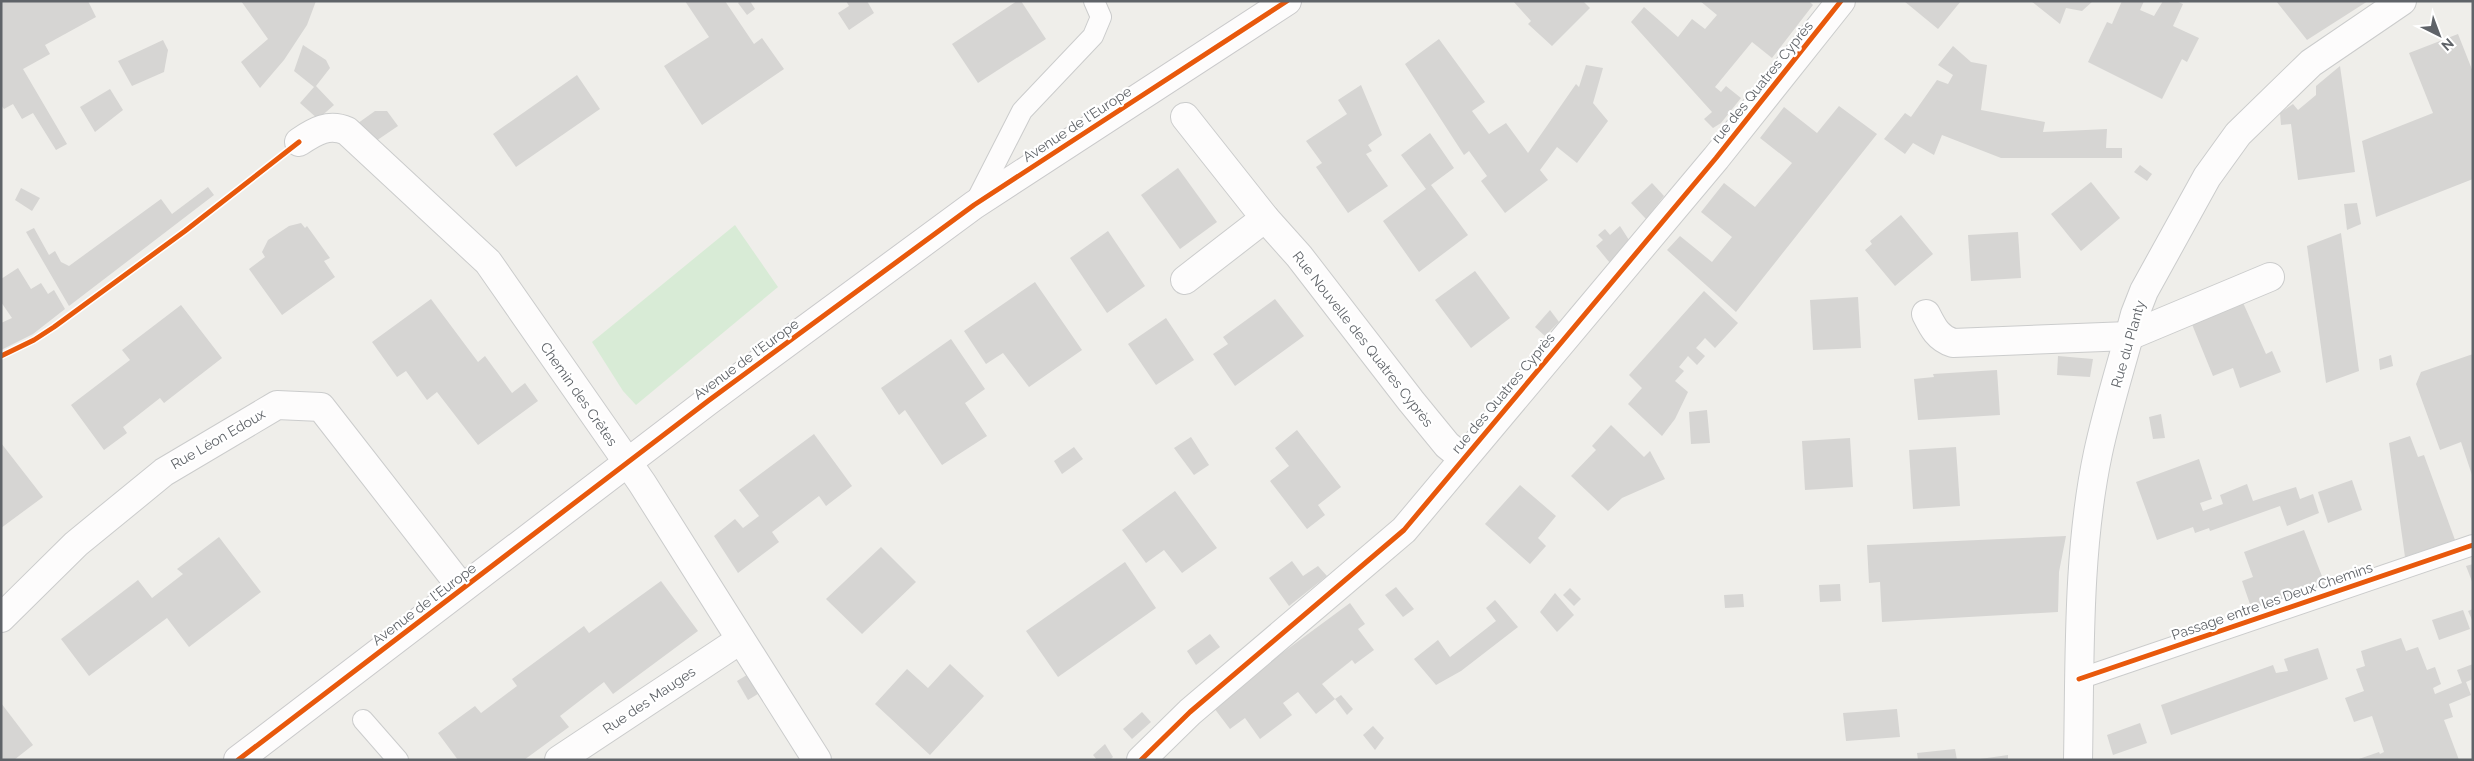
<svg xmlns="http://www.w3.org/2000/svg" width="2474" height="761" viewBox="0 0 2474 761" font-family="Raleway,sans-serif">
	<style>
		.green { fill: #d8ebd6 }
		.building { fill: #d6d5d3 }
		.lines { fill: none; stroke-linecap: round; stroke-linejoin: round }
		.service-casing { stroke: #cbcccc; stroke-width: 22 }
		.minor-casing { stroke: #cbcccc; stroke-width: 30 }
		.secondary-casing { stroke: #cacacb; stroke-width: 30 }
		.service { stroke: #fdfcfc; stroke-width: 20 }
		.minor { stroke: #fdfcfc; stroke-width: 28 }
		.secondary { stroke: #fdfcfc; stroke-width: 28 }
		.cycleway-casing { stroke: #fff; stroke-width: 8 }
		.cycleway { stroke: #e8590c; stroke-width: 5 }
		.labels { text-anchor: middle; stroke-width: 4.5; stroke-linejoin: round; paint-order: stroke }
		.street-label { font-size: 14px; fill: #5f6368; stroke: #fff }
	</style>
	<rect width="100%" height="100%" fill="#efeeea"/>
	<!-- green -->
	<polygon class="green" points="735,225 778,287 636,405 623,391 592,342"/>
	<!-- building -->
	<g class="building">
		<polygon points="88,1 96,17 45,45 50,54 23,69 67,144 56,150 33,113 22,119 13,104 4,109 1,105 1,2"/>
		<polygon points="241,1 316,1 307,25 284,60 260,88 241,62 268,39"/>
		<polygon points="685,1 725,1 754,44 762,38 784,69 702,125 664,66 709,37"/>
		<polygon points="740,1 750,1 755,9 747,15 738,3"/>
		<polygon points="846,1 867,1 874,13 849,30 838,13 849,6"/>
		<polygon points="1017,1 1021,1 1046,39 978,83 952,44"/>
		<polygon points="1513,1 1583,1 1590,8 1552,46 1528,24 1531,21"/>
		<polygon points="1700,1 1809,1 1813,5 1772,58 1752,42 1715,87 1721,92 1726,86 1741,98 1721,123 1713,128 1704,119 1712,112 1631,22 1644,7 1678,37 1692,19 1705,29 1717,15"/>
		<polygon points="1904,1 1961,1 1938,29"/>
		<polygon points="2031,1 2093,1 2082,11 2066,8 2060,24"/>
		<polygon points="2122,1 2144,1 2140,10 2154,16 2163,1 2176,1 2183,4 2173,26 2199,38 2187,62 2182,59 2162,99 2088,62 2107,22 2112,24"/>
		<polygon points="2276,1 2368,1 2307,40"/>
		<polygon points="2458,34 2473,72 2473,179 2376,217 2362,141 2433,113 2409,53"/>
		<polygon points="1439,39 1485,102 1472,111 1489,134 1506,123 1528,153 1576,84 1579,87 1586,65 1603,68 1593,103 1608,121 1577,163 1557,147 1540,170 1548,180 1505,213 1481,181 1487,176 1469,151 1464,155 1405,64"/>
		<polygon points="163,40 168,50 164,72 132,86 118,61"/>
		<polygon points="303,45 326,60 330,68 316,86 334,105 318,119 300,103 314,87 294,71"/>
		<polygon points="1953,46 1971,62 1987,65 1981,110 2045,122 2043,132 2107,129 2106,148 2122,148 2122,158 2001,158 1942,135 1934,155 1913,143 1905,154 1884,139 1905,113 1911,117 1937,80 1948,84 1953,75 1938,65"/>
		<polygon points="2340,66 2355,172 2298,180 2291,124 2281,125 2280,113 2293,104 2298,110 2316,95 2316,86"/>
		<polygon points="577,75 600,109 516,167 493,134"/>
		<polygon points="1361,85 1382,135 1368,145 1372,151 1366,154 1388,186 1348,213 1316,167 1322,163 1306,141 1347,114 1338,100"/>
		<polygon points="110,89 123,110 95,132 80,107"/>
		<polygon points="1839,106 1877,134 1736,312 1667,250 1680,236 1712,262 1732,237 1701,212 1724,183 1755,207 1792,163 1760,138 1784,107 1817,133"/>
		<polygon points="375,111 387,111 398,126 373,143 354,126"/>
		<polygon points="1430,133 1454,168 1431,185 1468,235 1419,272 1383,221 1426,189 1401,155"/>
		<polygon points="2140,165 2152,174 2147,181 2134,172"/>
		<polygon points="1178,168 1217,222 1180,249 1141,195"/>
		<polygon points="2091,182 2120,218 2081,251 2051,214"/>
		<polygon points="1652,183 1664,196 1646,219 1631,203"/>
		<polygon points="208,187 214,195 69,306 26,232 34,228 49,255 55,251 61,262 69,266 161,199 172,214"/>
		<polygon points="21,188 40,198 32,211 15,200"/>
		<polygon points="2357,203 2361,224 2347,230 2344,204"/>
		<polygon points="1901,215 1933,254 1895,286 1865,250 1872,244 1870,241"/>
		<polygon points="301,223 305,228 307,226 330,258 324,261 335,277 282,315 249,269 265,257 262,252 268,240 289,226"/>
		<polygon points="1620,226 1629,240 1610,263 1596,246 1603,240 1598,235 1605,229 1610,235"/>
		<polygon points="1108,231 1145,286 1107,313 1070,258"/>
		<polygon points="2018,232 2021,278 1971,281 1968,235"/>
		<polygon points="2341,233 2359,371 2326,383 2307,246"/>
		<polygon points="18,268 31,289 41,283 48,294 54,290 65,309 33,334 1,350 1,323 12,318 1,302 1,279"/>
		<polygon points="1475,271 1510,318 1471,348 1435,300"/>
		<polygon points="1035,282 1082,350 1029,387 1003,353 986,364 964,331"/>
		<polygon points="1704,291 1738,323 1715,348 1705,338 1696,348 1705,356 1697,365 1688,356 1679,367 1684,371 1675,381 1688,392 1675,419 1662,436 1628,404 1642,388 1629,375"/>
		<polygon points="2240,296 2266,354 2272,351 2281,372 2240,388 2233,368 2213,376 2189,317"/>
		<polygon points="1858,297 1861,348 1813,350 1810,300"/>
		<polygon points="431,299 478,362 485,356 512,393 525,383 538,401 478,445 437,392 427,400 406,371 397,377 372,342"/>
		<polygon points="1275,299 1304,336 1235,386 1213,354 1228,344 1223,337"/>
		<polygon points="181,305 222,358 164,403 160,398 123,427 127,433 104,450 71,405 130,360 122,350"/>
		<polygon points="1550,310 1559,322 1545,336 1535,327"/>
		<polygon points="1166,318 1194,360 1156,385 1128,344"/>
		<polygon points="951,339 985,389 965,403 987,436 942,465 905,410 899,415 881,388"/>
		<polygon points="2473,354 2473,475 2472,475 2461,442 2440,450 2416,384 2421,372"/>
		<polygon points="2391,355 2393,366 2380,370 2379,359"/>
		<polygon points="2058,356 2093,359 2090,377 2057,375"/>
		<polygon points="1997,370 2000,415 1918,420 1914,379 1934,377 1933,374"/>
		<polygon points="1707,410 1710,443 1691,444 1689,412"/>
		<polygon points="2161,414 2165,438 2153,439 2149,417"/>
		<polygon points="1611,425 1644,457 1650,451 1665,479 1622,498 1608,511 1571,476 1596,450 1592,446"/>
		<polygon points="1297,430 1341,487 1318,505 1325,515 1307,529 1270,481 1289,466 1275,448"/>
		<polygon points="814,434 852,486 826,506 819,496 772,532 779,542 738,573 714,536 735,519 743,528 759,516 739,490"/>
		<polygon points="2410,436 2418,457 2424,455 2455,540 2405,557 2389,443"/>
		<polygon points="1191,437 1209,465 1194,475 1174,448"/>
		<polygon points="1850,438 1853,487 1805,490 1802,441"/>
		<polygon points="1,443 43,497 1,528"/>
		<polygon points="1074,447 1083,459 1062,474 1054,461"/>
		<polygon points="1956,447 1960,506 1913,509 1909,450"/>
		<polygon points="2199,459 2212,499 2200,503 2203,511 2223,504 2220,495 2247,484 2253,501 2296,487 2300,499 2313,494 2319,513 2287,526 2280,506 2210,531 2209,528 2195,533 2193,527 2157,540 2136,482"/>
		<polygon points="2352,480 2362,510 2328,523 2318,492"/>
		<polygon points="1520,485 1556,516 1538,538 1546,546 1530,564 1485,524"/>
		<polygon points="1175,491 1217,548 1182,573 1164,550 1146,563 1122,530"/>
		<polygon points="2304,530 2325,584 2252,610 2242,581 2253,577 2244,552"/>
		<polygon points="2066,536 2059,572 2058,612 1882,622 1880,582 1869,583 1867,545"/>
		<polygon points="219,537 261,592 189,647 167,618 89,676 61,639 138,580 152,598 183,574 177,569"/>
		<polygon points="881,547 916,582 862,634 826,599"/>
		<polygon points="1292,561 1303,576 1318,566 1327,576 1289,606 1269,578"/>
		<polygon points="1125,562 1156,608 1058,677 1026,631"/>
		<polygon points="2473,564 2473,584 2466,566"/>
		<polygon points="661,581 698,631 613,694 604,682 560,716 569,727 524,760 458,760 438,733 475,706 481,713 517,686 512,679 584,626 589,633"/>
		<polygon points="1840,584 1841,601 1820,602 1819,585"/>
		<polygon points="1396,587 1414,609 1403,617 1385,595"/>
		<polygon points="1570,588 1581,599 1574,606 1563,595"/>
		<polygon points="1555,593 1574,615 1557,632 1540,612"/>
		<polygon points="1743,594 1744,607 1725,608 1724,595"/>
		<polygon points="1495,600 1518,627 1461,671 1436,685 1414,659 1438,640 1450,657 1496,621 1486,608"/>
		<polygon points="1350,603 1365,624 1358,629 1374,650 1355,664 1352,660 1322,684 1335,699 1316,714 1298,692 1283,703 1292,715 1260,739 1245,718 1230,729 1214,708 1259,670"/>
		<polygon points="2473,609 2473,622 2468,611"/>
		<polygon points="2463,610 2470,629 2439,640 2432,620"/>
		<polygon points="1210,634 1220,647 1196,665 1187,651"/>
		<polygon points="2401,638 2406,651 2418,647 2427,670 2435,667 2441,684 2433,688 2435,694 2462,683 2457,670 2473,664 2473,679 2466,682 2471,695 2449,704 2453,717 2444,720 2459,760 2356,760 2379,752 2380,754 2384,752 2372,716 2354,722 2345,698 2364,691 2356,669 2365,666 2361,651"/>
		<polygon points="2318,648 2328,679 2171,735 2161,705 2273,665 2276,673 2288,671 2284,659"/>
		<polygon points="950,664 984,696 930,755 875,704 907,669 928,688"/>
		<polygon points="755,670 766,689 748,700 737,681"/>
		<polygon points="1341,695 1353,709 1347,715 1335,699"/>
		<polygon points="1,703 33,745 14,760 1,760"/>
		<polygon points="1897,709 1900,737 1846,741 1843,713"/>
		<polygon points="1142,712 1151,722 1132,739 1123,729"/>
		<polygon points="2140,723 2147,743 2113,755 2107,735"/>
		<polygon points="1373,726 1384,738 1375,750 1363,735"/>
		<polygon points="1105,744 1113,757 1110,760 1097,760 1093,755"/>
		<polygon points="1955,749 1957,760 1918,760 1917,753"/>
		<polygon points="2008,755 2008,760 1981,760 1980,759"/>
	</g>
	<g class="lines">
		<defs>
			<g id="service">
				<polyline points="974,205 1022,111 1093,36 1101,17 1094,1"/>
				<polyline points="2079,679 2473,545"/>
				<polyline points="363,720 398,760"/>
			</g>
			<g id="minor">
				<polyline points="1185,117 1265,218 1299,256 1411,401 1447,445 1463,458"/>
				<path d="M299 142C315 131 329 123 347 131L488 262 642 483 817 760"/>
				<polyline points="1185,280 1265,218"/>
				<path d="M1926 314C1933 328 1938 338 1953 343L2129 336 2270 277"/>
				<polyline points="1,618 76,544 164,472 277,405 321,407 462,588"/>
				<polyline points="559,760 740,640"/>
				<polyline points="1141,760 1190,712 1404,530 1716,158 1841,1"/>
				<path d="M2078 760C2080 660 2077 552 2098 453 2108 406 2123 360 2135 314L2144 291 2207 177 2238 134 2311 63 2402 1"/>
			</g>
			<polyline id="secondary" points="238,760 708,401 974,205 1287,1"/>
		</defs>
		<!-- service casing -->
		<use href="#service" class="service-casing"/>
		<!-- minor casing -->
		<use href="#minor" class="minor-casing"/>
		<!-- secondary casing -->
		<use href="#secondary" class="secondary-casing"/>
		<!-- service -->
		<use href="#service" class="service"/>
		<!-- minor -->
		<use href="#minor" class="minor"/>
		<!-- secondary -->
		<use href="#secondary" class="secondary"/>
		<defs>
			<g id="cycleway">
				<polyline points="1,356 34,340 54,327 185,231 299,142"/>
				<polyline points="2079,679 2473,545"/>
				<polyline points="238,760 708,401 974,205 1287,1"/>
				<polyline points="1141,760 1190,712 1404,530 1716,158 1841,1"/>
			</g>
		</defs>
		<!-- cycleway casing -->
		<use href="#cycleway" class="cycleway-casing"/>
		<!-- cycleway -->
		<use href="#cycleway" class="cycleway"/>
	</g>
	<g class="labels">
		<!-- street labels -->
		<g class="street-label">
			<text transform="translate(1762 82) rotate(-51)" y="5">rue des Quatres Cyprès</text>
			<text transform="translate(1077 124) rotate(-33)" y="5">Avenue de l'Europe</text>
			<text transform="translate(1363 339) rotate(52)" y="5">Rue Nouvelle des Quatres Cyprès</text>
			<text transform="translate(2128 344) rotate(-74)" y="5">Rue du Planty</text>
			<text transform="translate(746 359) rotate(-36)" y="5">Avenue de l'Europe</text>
			<text transform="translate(1503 393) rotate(-50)" y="5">rue des Quatres Cyprès</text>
			<text transform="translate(579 394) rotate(55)" y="5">Chemin des Crêtes</text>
			<text transform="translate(218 439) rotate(-30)" y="5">Rue Léon Edoux</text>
			<text transform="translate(2272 601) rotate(-19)" y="5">Passage entre les Deux Chemins</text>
			<text transform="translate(424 604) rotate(-37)" y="5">Avenue de l'Europe</text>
			<text transform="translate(649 700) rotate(-34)" y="5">Rue des Mauges</text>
		</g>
	</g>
	<!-- border -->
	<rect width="2474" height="761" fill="none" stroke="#5f6368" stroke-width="5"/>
	<!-- north arrow -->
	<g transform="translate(2439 35) rotate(138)" stroke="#ffffff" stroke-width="4" paint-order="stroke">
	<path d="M0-4L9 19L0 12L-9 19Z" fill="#5f6368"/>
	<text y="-8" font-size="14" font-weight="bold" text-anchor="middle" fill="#5f6368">N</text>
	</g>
</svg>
